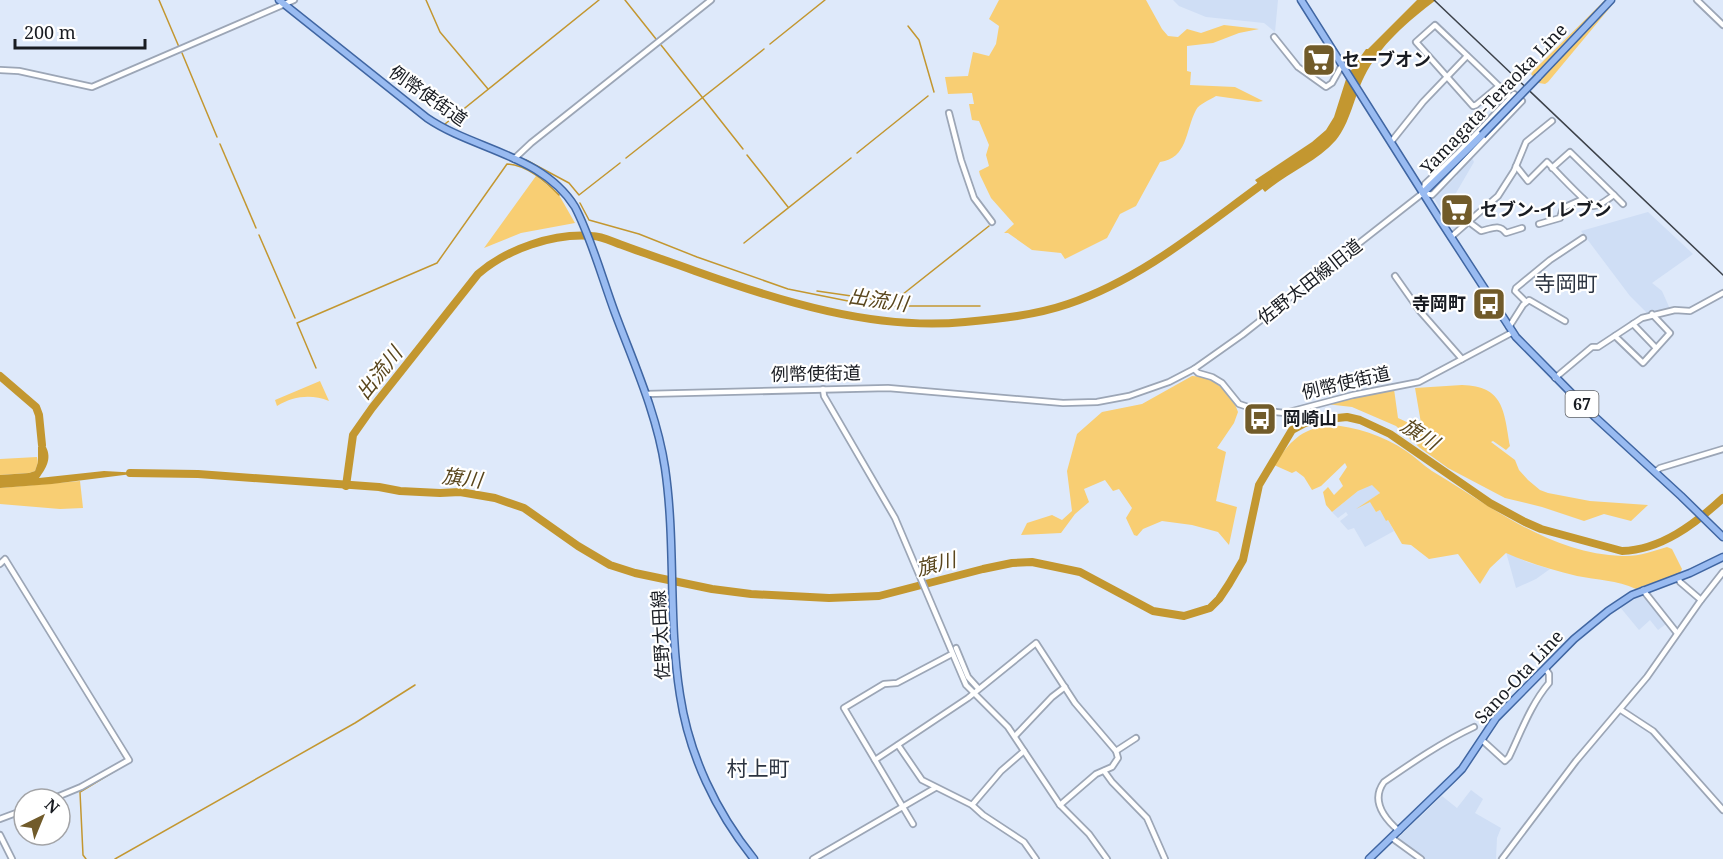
<svg xmlns="http://www.w3.org/2000/svg" width="1723" height="859" viewBox="0 0 1723 859" font-family="'Noto Serif','Noto Sans JP',serif">
	<style>
		.built { fill: #cfdef5 }
		.green { fill: #f8ce73 }
		.water { fill: #c39730 }
		.lines { fill: none; stroke-linecap: round; stroke-linejoin: round }
		.stream { stroke: #c39730; stroke-width: 1.5 }
		.river { stroke: #c39730; stroke-width: 8 }
		.minor-casing { stroke: #9ca6b6; stroke-width: 8 }
		.major-casing { stroke: #4066a2; stroke-width: 9 }
		.minor { stroke: #fff; stroke-width: 4.5 }
		.major { stroke: #99bbf1; stroke-width: 6 }
		.rail { stroke: #3d424a; stroke-width: 1.5 }
		.major-bridge-casing { stroke: #4066a2; stroke-width: 9; stroke-linecap: butt }
		.major-bridge { stroke: #99bbf1; stroke-width: 6 }
		.labels { text-anchor: middle; stroke-width: 4.5; stroke-linejoin: round; paint-order: stroke }
		.shield { fill: #fff; stroke: #5e6064; stroke-width: 1.5 }
		.shield-label { font-size: 16px; font-weight: bold; fill: #191c22 }
		.poi-label { font-size: 18px; font-weight: bold; fill: #191c22; stroke: #fff; text-anchor: start }
		.street-label { font-size: 18px; fill: #191c22; stroke: #fff }
		.water-label { font-size: 20px; font-style: italic; fill: #59461d; stroke: #fff }
		.quarter-label { font-size: 21px; fill: #2c3441; stroke: #fff }
	</style>
	<rect width="100%" height="100%" fill="#dee9fa"/>
	<!-- built -->
	<g class="built">
		<polygon points="1173,0 1278,0 1275,32 1264,23 1206,17 1179,6"/>
		<polygon points="1472,158 1474,162 1453,198 1472,216 1454,232 1434,198 1457,176 1456,174"/>
		<polygon points="1648,212 1693,254 1652,283 1662,291 1670,309 1648,314 1630,296 1581,231"/>
		<polygon points="1372,484 1380,493 1361,506 1370,501 1376,512 1380,510 1386,520 1388,520 1394,531 1365,547 1354,528 1348,530 1340,521 1348,515 1346,512 1338,518 1332,512 1358,491"/>
		<polygon points="1506,552 1527,562 1550,569 1536,579 1516,588"/>
		<polygon points="1644,594 1666,624 1658,630 1650,620 1639,630 1620,607"/>
		<polygon points="1471,790 1483,799 1475,813 1501,828 1497,838 1496,859 1424,859 1397,839 1442,796 1457,808"/>
	</g>
	<!-- green -->
	<g class="green">
		<path d="M999 0H1146L1162 29 1168 36 1178 37 1187 29 1201 33 1224 25 1259 29 1239 33 1213 43 1187 46V71L1191 72 1190 85 1235 87 1263 101 1258 102 1216 96C1210 100 1199 104 1196 110 1185 131 1188 158 1160 162L1136 206 1120 214 1107 238 1065 259 1061 253 1032 250 1008 233H1004L1014 224 991 198 980 175 979 171 989 166 986 155 989 145 979 121 972 120 969 104H974L972 93 948 94 945 77 968 76 973 52 989 56 996 44 999 26 989 19Z"/>
		<polygon points="1608,0 1535,75 1540,80 1613,4 1548,82 1545,84 1539,83 1531,74 1533,71 1604,1"/>
		<polygon points="536,176 559,195 575,223 521,233 484,248"/>
		<path d="M1192 376C1212 376 1232 392 1238 412L1234 423 1217 448 1226 452 1216 501 1237 507 1229 545 1218 532 1192 525 1162 521 1143 529 1137 536 1134 535 1126 518 1132 508 1119 489 1113 491 1105 480 1084 489 1089 502 1075 514 1061 533 1021 535 1027 523 1052 515 1062 520 1072 511 1067 471 1077 434 1102 412 1142 404Z"/>
		<path d="M320 381 329 401C311 394 294 396 277 406L275 400Z"/>
		<path d="M1462 385C1504 386 1504 411 1510 446L1506 450 1493 441 1491 442 1515 460 1519 470 1528 480 1540 490 1548 493 1590 501 1648 505 1631 521 1604 514 1584 521 1542 507 1505 498 1448 468 1420 448 1396 426 1352 407 1326 404 1394 389 1398 418 1422 429 1415 388Z"/>
		<path d="M1329 425C1355 426 1384 436 1406 451 1415 457 1423 465 1432 471 1491 506 1550 554 1622 556 1638 557 1653 551 1667 547L1672 549 1682 569 1680 573 1636 589C1617 580 1597 580 1577 576 1552 570 1529 563 1506 553L1490 568 1480 584 1458 554 1429 559 1411 545 1402 544 1388 520 1386 521 1380 510 1376 512 1370 502 1356 509 1380 493 1372 485 1358 491 1332 512 1326 505 1323 492 1328 487 1334 495 1343 486 1339 479 1347 467 1345 463 1321 486 1312 490 1304 477 1296 471 1292 473 1274 465C1291 441 1299 430 1329 425Z"/>
		<polygon points="37,457 38,462 35,471 29,473 0,475 0,459"/>
		<polygon points="80,481 83,508 60,509 0,504 0,488"/>
	</g>
	<!-- water -->
	<g class="water">
		<path d="M1417 0H1436C1408 21 1380 45 1364 77 1354 97 1350 123 1336 140 1317 162 1287 173 1265 192L1255 180 1312 142 1326 130 1334 117 1347 76 1366 49H1368Z"/>
		<path d="M38 447H46C52 459 46 468 39 478L104 471 140 473 52 484 0 488V475L29 473 35 471 38 462Z"/>
	</g>
	<g class="lines">
		<!-- stream -->
		<g class="stream">
			<polyline points="159,0 179,47"/>
			<polyline points="426,0 440,32 488,89"/>
			<polyline points="625,0 656,39"/>
			<polyline points="908,26 919,40 934,92"/>
			<polyline points="770,44 825,0"/>
			<polyline points="661,45 743,149"/>
			<polyline points="182,53 217,137"/>
			<polyline points="445,124 599,0"/>
			<polyline points="220,144 256,228"/>
			<polyline points="857,153 928,96"/>
			<polyline points="747,155 788,207"/>
			<polyline points="626,158 764,49"/>
			<polyline points="526,160 569,183 579,195 620,163"/>
			<polyline points="580,203 589,220 639,234 697,257 788,289 853,302 891,306 980,306"/>
			<polyline points="259,235 295,318"/>
			<polyline points="744,243 851,158"/>
			<polyline points="817,291 893,302 989,226"/>
			<path d="M316 368 297 323 437 263 507 164C527 165 545 181 559 195"/>
			<polyline points="65,660 125,759"/>
			<polyline points="86,859 83,855 80,792 128,763"/>
			<polyline points="115,859 355,723 415,685"/>
		</g>
		<!-- river -->
		<g class="river">
			<polyline points="0,376 36,407 39,415 42,445"/>
			<path d="M130 473 198 474 379 487 400 491 440 493 460 492 495 498 524 508 578 546 610 565 635 573 712 589 751 594 829 598 879 596 983 569 1012 563 1032 562 1080 572 1153 611 1184 616 1210 608 1219 599 1229 584 1243 560 1259 485 1292 430 1305 423 1318 420 1347 417 1360 420 1390 434 1490 503 1525 522 1541 529 1622 551C1661 550 1695 524 1723 498"/>
			<path d="M346 486 353 435 372 408 478 274C507 249 553 233 592 236 602 236 613 242 622 245 646 254 671 262 695 271 779 301 875 331 965 322 999 319 1036 315 1068 304 1144 278 1204 226 1268 180"/>
		</g>
		<defs>
			<g id="minor">
				<polyline points="1697,0 1723,25"/>
				<polyline points="1274,37 1298,67 1326,87 1332,83 1342,65"/>
				<polyline points="0,70 19,71 92,87 294,0"/>
				<path d="M1499 86 1476 105 1473 106 1416 42 1435 25C1460 49 1486 73 1511 98"/>
				<polygon points="1514,94 1522,101 1434,193 1432,195 1423,193 1425,184 1457,154"/>
				<polyline points="949,113 961,160 974,198 992,222"/>
				<polyline points="1391,142 1423,102 1467,56"/>
				<polyline points="514,159 531,143 711,0"/>
				<path d="M1516 166 1528 181 1547 162C1554 169 1587 205 1593 206 1599 207 1609 198 1614 195L1570 152 1552 168"/>
				<polyline points="1614,195 1623,204"/>
				<path d="M1469 222 1481 231C1491 229 1499 223 1506 233L1522 228"/>
				<polyline points="1539,224 1560,218 1563,208 1583,199"/>
				<polyline points="1451,237 1498,196 1514,171 1526,142 1552,121"/>
				<polyline points="1395,276 1419,310 1462,359"/>
				<polyline points="1526,302 1515,291 1516,288 1550,260 1583,238"/>
				<polyline points="1633,324 1656,348"/>
				<polyline points="1509,327 1523,305 1529,300 1565,321"/>
				<polyline points="1615,336 1643,363 1670,333 1652,314"/>
				<polyline points="1194,369 1198,373 1212,377 1222,383 1239,404 1257,410 1285,413 1353,395 1419,382 1513,332"/>
				<polyline points="1555,378 1592,347 1598,347 1642,318 1675,310 1690,311 1723,293"/>
				<polyline points="823,389 824,396 895,518 966,685 1008,727 1060,805 1089,834 1107,859"/>
				<polyline points="646,394 888,388 1063,403 1097,402 1129,396 1169,382 1194,369 1242,335 1423,193"/>
				<polyline points="1655,472 1660,468 1723,449"/>
				<polyline points="0,564 5,559 129,760 81,787 52,799"/>
				<polyline points="1678,577 1680,582 1701,600"/>
				<polyline points="1643,590 1677,633"/>
				<polyline points="956,648 968,677 978,688"/>
				<polyline points="1621,710 1653,731 1723,810"/>
				<polyline points="1015,736 1052,697 1065,687"/>
				<path d="M1482 740 1505 761 1509 757C1521 732 1531 704 1549 683V674L1545 668"/>
				<polyline points="898,745 922,780 972,805 983,815 1024,842 1036,859"/>
				<polyline points="1116,751 1136,738"/>
				<polyline points="875,760 968,698 1036,643 1075,703 1116,751 1118,758 1112,767 1096,774 1060,805"/>
				<polyline points="1104,771 1112,782 1147,818 1165,859"/>
				<polyline points="972,805 1001,771 1024,751"/>
				<polyline points="0,819 24,810"/>
				<polyline points="913,824 844,708 884,684 897,683 950,655"/>
				<path d="M1399 831C1385 819 1370 801 1384 782 1413 762 1442 742 1474 727"/>
				<polyline points="0,835 12,859"/>
				<polyline points="1392,838 1421,859"/>
				<polyline points="813,859 935,788"/>
				<polyline points="1502,859 1576,761 1647,677 1701,600 1723,572"/>
			</g>
			<g id="major">
				<path d="M279 0 427 118C474 150 543 155 575 207 592 240 602 278 615 313 634 364 657 414 665 468 676 543 668 620 680 695 689 755 716 812 754 859"/>
				<polyline points="1301,0 1440,220 1516,337 1595,417 1681,496 1723,537"/>
				<polyline points="1538,77 1611,0"/>
				<polyline points="1423,193 1482,135"/>
				<polyline points="1369,859 1453,778 1462,769 1496,718 1574,639 1608,611 1632,595 1690,573 1723,557"/>
			</g>
		</defs>
		<!-- minor casing -->
		<use href="#minor" class="minor-casing"/>
		<!-- major casing -->
		<use href="#major" class="major-casing"/>
		<!-- minor -->
		<use href="#minor" class="minor"/>
		<!-- major -->
		<use href="#major" class="major"/>
		<!-- rail -->
		<polyline class="rail" points="1434,0 1723,275"/>
		<defs>
			<polyline id="major-bridge" points="1482,135 1538,77"/>
		</defs>
		<!-- major-bridge casing -->
		<use href="#major-bridge" class="major-bridge-casing"/>
		<!-- major-bridge -->
		<use href="#major-bridge" class="major-bridge"/>
	</g>
	<!-- icons -->
	<defs>
		<symbol id="supermarket-square" viewBox="-11 -11 22 22"><rect x="-9" y="-9" width="18" height="18" rx="4" fill="#715b2a" stroke="#fff"/><path d="M-6-5.5h2.5l.6 2H6L4.5 2H-2.5L-4.4-4H-6ZM-1.5 3.2a1.3 1.3 0 1 0 .1 0ZM3 3.2a1.3 1.3 0 1 0 .1 0Z" fill="#fff"/></symbol>
		<symbol id="bus-square" viewBox="-11 -11 22 22"><rect x="-9" y="-9" width="18" height="18" rx="4" fill="#715b2a" stroke="#fff"/><path d="M-5-6H5V4H4V6H2V4H-2V6H-4V4H-5ZM-3.5-4V0h7V-4ZM-3.5 1.2v1.5H-2V1.2ZM2 1.2v1.5H3.5V1.2Z" fill="#fff"/></symbol>
	</defs>
	<g fill-rule="evenodd">
		<use href="#supermarket-square" x="1300" y="41" width="38" height="38"/>
		<use href="#supermarket-square" x="1438" y="191" width="38" height="38"/>
		<use href="#bus-square" x="1470" y="285" width="38" height="38"/>
		<use href="#bus-square" x="1241" y="400" width="38" height="38"/>
	</g>
	<g class="labels">
		<!-- shield labels -->
		<rect class="shield" x="1565.5" y="391" width="33" height="26" rx="4.5"/>
		<g class="shield-label">
			<text x="1582" y="410">67</text>
		</g>
		<!-- poi labels -->
		<g class="poi-label">
			<text x="1342" y="66">セーブオン</text>
			<text x="1480" y="216">セブン-イレブン</text>
			<text x="1466" y="310" text-anchor="end">寺岡町</text>
			<text x="1283" y="425">岡崎山</text>
		</g>
		<!-- street labels -->
		<g class="street-label">
			<text transform="translate(428 96) rotate(35)" y="6">例幣使街道</text>
			<text transform="translate(1494 99) rotate(-46)" y="6">Yamagata-Teraoka Line</text>
			<text transform="translate(1310 282) rotate(-38)" y="6">佐野太田線旧道</text>
			<text transform="translate(816 374) rotate(-1)" y="6">例幣使街道</text>
			<text transform="translate(1346 383) rotate(-13)" y="6">例幣使街道</text>
			<text transform="translate(661 635) rotate(-93)" y="6">佐野太田線</text>
			<text transform="translate(1519 677) rotate(-47)" y="6">Sano-Ota Line</text>
		</g>
		<!-- water labels -->
		<g class="water-label">
			<text transform="translate(878 300) rotate(8)" y="7">出流川</text>
			<text transform="translate(379 373) rotate(-52)" y="7">出流川</text>
			<text transform="translate(1420 434) rotate(32)" y="7">旗川</text>
			<text transform="translate(462 478) rotate(7)" y="7">旗川</text>
			<text transform="translate(936 564) rotate(-14)" y="7">旗川</text>
		</g>
		<!-- quarter labels -->
		<g class="quarter-label">
			<text x="1566" y="291">寺岡町</text>
			<text x="758" y="776">村上町</text>
		</g>
	</g>
	<!-- north arrow -->
	<g transform="translate(42 817) rotate(43)"><circle r="28" fill="#ffffff" stroke="#a3a4a7" stroke-width="1.5"/>
	<path d="M0-4.5L10 22L0 15L-10 22Z" fill="#715b2a"/>
	<text y="-9" font-size="16" font-weight="bold" text-anchor="middle" fill="#191c22">N</text>
	</g>
	<!-- scale -->
	<path d="M15 39v9h130v-9" fill="none" stroke="#191c22" stroke-width="3"/>
	<text x="24" y="39" font-size="18" fill="#191c22" stroke="#ffffff" stroke-width="4.5" paint-order="stroke">200 m</text>
</svg>
